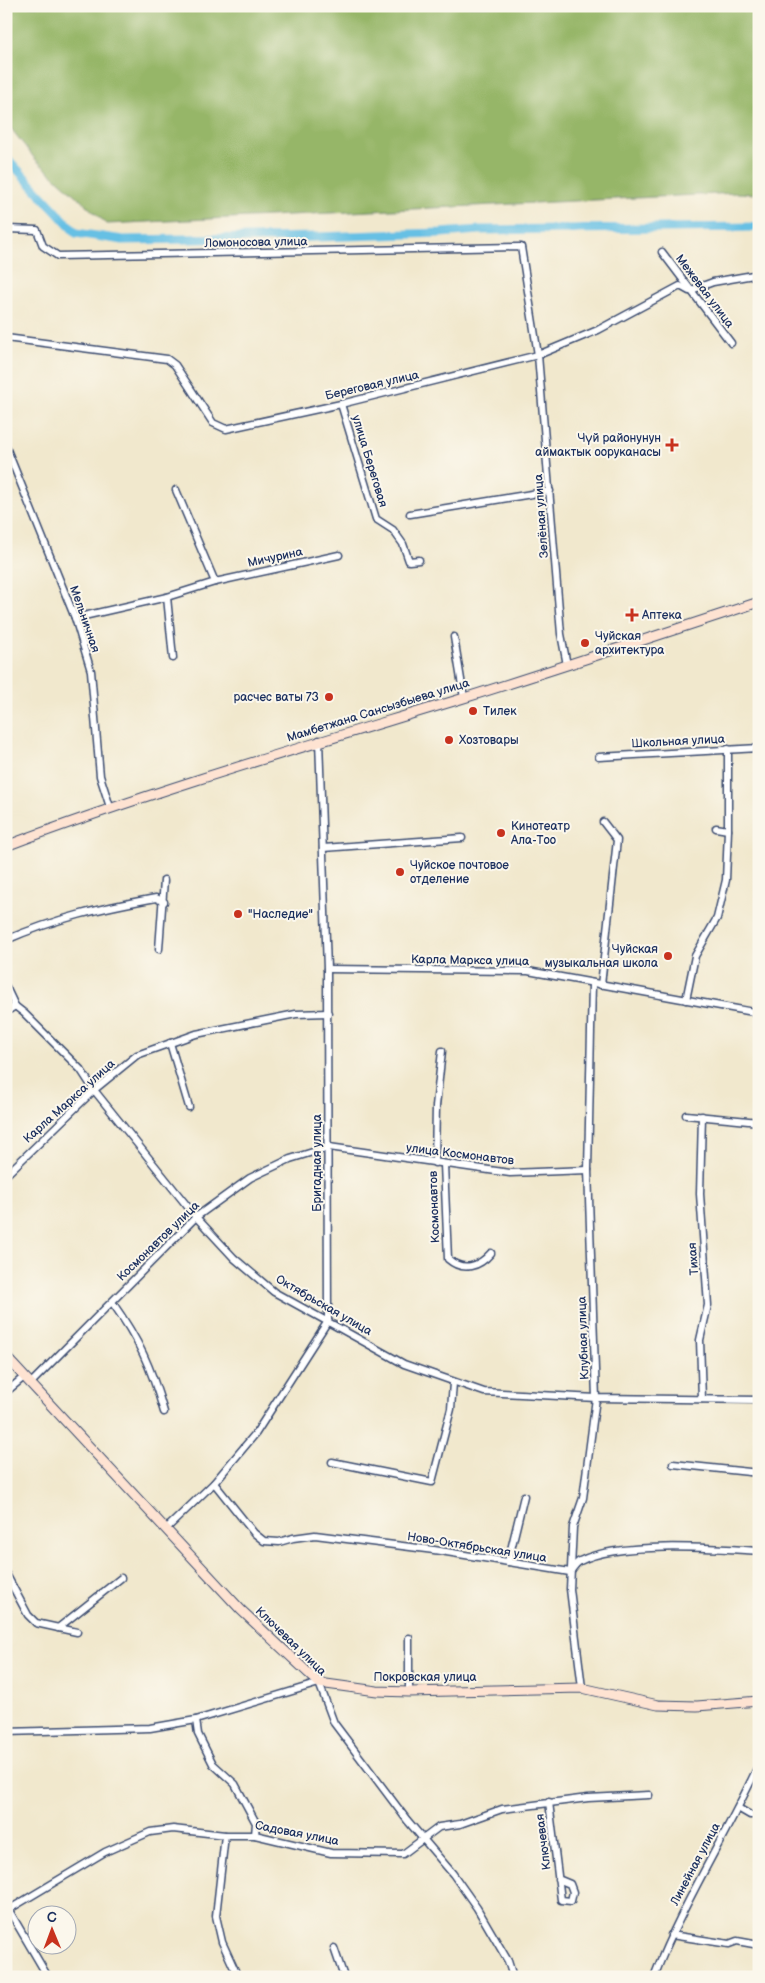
<svg xmlns="http://www.w3.org/2000/svg" width="765" height="1983" viewBox="0 0 765 1983" font-family="'Balsamiq Sans',sans-serif">
	<style>
		.forest { fill: #96b668; stroke: #587263 }
		.lines { fill: none; stroke-linecap: round; stroke-linejoin: round }
		.canal { stroke: #66c0e4; stroke-width: 9 }
		.street-casing { stroke: #3b4b6f; stroke-width: 9 }
		.secondary-casing { stroke: #3b4b6f; stroke-width: 11 }
		.street { stroke: #fff; stroke-width: 6 }
		.secondary { stroke: #fee3d2; stroke-width: 9 }
		.poi-dot { fill: #c8321e; stroke: #fbf7ec; stroke-width: 2 }
		.labels { text-anchor: middle; stroke-width: 4; stroke-linejoin: round; paint-order: stroke }
		.street-label { font-size: 12px; fill: #1b2f5e; stroke: #fbf7ec }
		.poi-label { font-size: 12px; fill: #1b2f5e; stroke: #fbf7ec; text-anchor: start }
	</style>
	<rect width="100%" height="100%" fill="#fbf7ec"/>
	<filter id="ink" filterUnits="userSpaceOnUse"><feTurbulence type="fractalNoise" baseFrequency=".02" numOctaves="2"/><feDisplacementMap in="SourceGraphic" scale="10" xChannelSelector="R" yChannelSelector="G"/><feConvolveMatrix kernelMatrix="1 2 1 2 8 2 1 2 1" color-interpolation-filters="sRGB"/></filter>
	<filter id="wash" filterUnits="userSpaceOnUse"><feTurbulence type="fractalNoise" baseFrequency=".0096" numOctaves="4" result="noise"/><feDisplacementMap in="SourceGraphic" scale="20" xChannelSelector="R" yChannelSelector="G"/><feGaussianBlur stdDeviation="1.12" result="paint"/><feColorMatrix in="noise" values="0 0 0 0 0 0 0 0 0 0 0 0 0 0 0 0 0 1.4 0 .05"/><feComposite in="paint" operator="in"/></filter>
	<g filter="url(#wash)">
		<rect width="100%" height="100%" fill="#f1e8cd"/>
		<!-- forest -->
		<polygon class="forest" points="6,6 759,6 759,194 737,193 107,224 35,159 6,122"/>
		<g class="lines">
			<!-- canal -->
			<polyline class="canal" points="6,157 76,233 123,240 317,237 441,233 479,230 759,227"/>
		</g>
	</g>
	<g filter="url(#ink)">
		<g class="lines">
			<defs>
				<g id="street">
					<polyline points="6,229 37,230 43,246 58,256 521,247 538,355 561,634 567,665"/>
					<polyline points="662,252 731,343"/>
					<polyline points="6,338 167,359 175,365 213,423 226,429 341,404 538,355 598,330 680,286 689,291 713,282 759,274"/>
					<polyline points="341,404 376,519 393,530 403,544 409,561 419,560"/>
					<polyline points="6,447 75,618 91,671 100,776 110,807"/>
					<polyline points="176,490 215,582"/>
					<polyline points="410,514 550,491"/>
					<polyline points="167,597 173,658"/>
					<polyline points="75,618 167,597 215,582 339,555"/>
					<polyline points="454,637 464,698"/>
					<polyline points="599,757 759,748"/>
					<polyline points="716,828 728,830 728,749"/>
					<polyline points="323,848 462,838"/>
					<path d="M6 940C57 918 101 908 156 898L164 902"/>
					<polyline points="159,949 164,880"/>
					<polyline points="327,969 528,971 759,1013"/>
					<polyline points="601,985 617,840 603,822"/>
					<polyline points="6,987 15,1006 24,1013 81,1070 94,1090 196,1217 234,1258 274,1292 404,1364 484,1392 596,1398 759,1400"/>
					<polyline points="686,1000 695,956 717,918 726,880 728,830"/>
					<polyline points="6,1012 15,1006"/>
					<polyline points="170,1043 189,1107"/>
					<polyline points="686,1115 759,1122"/>
					<polyline points="702,1116 700,1194 708,1305 700,1340 702,1399"/>
					<polyline points="435,1163 436,1106 442,1051"/>
					<path d="M444 1164 448 1259C463 1272 479 1267 491 1253"/>
					<polyline points="6,1175 94,1090 137,1055 196,1034 296,1014 328,1013"/>
					<path d="M112 1302C139 1340 151 1367 164 1412"/>
					<polyline points="31,1383 196,1217 250,1178 290,1159 329,1147 510,1173 588,1170"/>
					<polyline points="6,1392 24,1377"/>
					<polyline points="332,1462 432,1482 451,1409 453,1383"/>
					<polyline points="673,1464 759,1473"/>
					<path d="M214 1483 254 1533 264 1541 279 1542 293 1538 315 1535 434 1550 570 1572C573 1568 576 1563 580 1561 617 1541 715 1548 759 1551"/>
					<polyline points="166,1529 214,1483 256,1433 328,1321 327,969 319,740"/>
					<polyline points="508,1562 524,1496"/>
					<polyline points="6,1574 28,1615 36,1623 77,1632"/>
					<polyline points="58,1628 121,1578"/>
					<polyline points="409,1638 409,1692"/>
					<polyline points="582,1688 570,1589 573,1527 583,1498 596,1398 588,1170 592,983"/>
					<polyline points="196,1720 198,1734 213,1764 235,1784 256,1823 255,1835"/>
					<polyline points="6,1732 150,1728 196,1720 319,1683 334,1723 407,1820 453,1874 477,1908 508,1961 513,1977"/>
					<polyline points="549,1802 561,1900 571,1901 573,1892 570,1884 558,1879"/>
					<polyline points="738,1808 750,1815 759,1815"/>
					<polyline points="225,1835 216,1916 222,1942 238,1977"/>
					<polyline points="7,1907 48,1977"/>
					<polyline points="8,1910 105,1852 150,1832 173,1829 225,1835 255,1835 331,1853 403,1854 439,1827 460,1824 502,1809 588,1798 649,1795"/>
					<polyline points="671,1935 729,1944 737,1941 759,1945"/>
					<polyline points="334,1948 344,1977"/>
					<path d="M654 1977C683 1902 726 1836 759 1764"/>
				</g>
				<g id="secondary">
					<path d="M6 846C157 789 310 745 464 698 563 667 661 634 759 602"/>
					<polyline points="6,1357 241,1610 319,1683 377,1691 409,1692 582,1688 658,1705 697,1706 759,1701"/>
				</g>
			</defs>
			<!-- street casing -->
			<use href="#street" class="street-casing"/>
			<!-- secondary casing -->
			<use href="#secondary" class="secondary-casing"/>
			<!-- street -->
			<use href="#street" class="street"/>
			<!-- secondary -->
			<use href="#secondary" class="secondary"/>
		</g>
	</g>
	<!-- markers -->
	<g class="poi-dot">
		<path d="M669.5 437.5h5v5h5v5h-5v5h-5v-5h-5v-5h5z"/>
		<path d="M629.5 607.5h5v5h5v5h-5v5h-5v-5h-5v-5h5z"/>
		<circle cx="585" cy="643" r="5"/>
		<circle cx="329" cy="697" r="5"/>
		<circle cx="473" cy="711" r="5"/>
		<circle cx="449" cy="740" r="5"/>
		<circle cx="501" cy="833" r="5"/>
		<circle cx="400" cy="872" r="5"/>
		<circle cx="238" cy="914" r="5"/>
		<circle cx="668" cy="956" r="5"/>
	</g>
	<g class="labels">
		<!-- street labels -->
		<g class="street-label">
			<text transform="translate(256 242) rotate(-1)" y="4">Ломоносова улица</text>
			<text transform="translate(705 291) rotate(53)" y="4">Межевая улица</text>
			<text transform="translate(372 385) rotate(-13)" y="4">Береговая улица</text>
			<text transform="translate(370 461) rotate(73)" y="4">улица Береговая</text>
			<text transform="translate(541 516) rotate(-94)" y="4">Зелёная улица</text>
			<text transform="translate(275 557) rotate(-12)" y="4">Мичурина</text>
			<text transform="translate(85 619) rotate(71)" y="4">Мельничная</text>
			<text transform="translate(378 710) rotate(-17)" y="4">Мамбетжана Сансызбыева улица</text>
			<text transform="translate(678 741) rotate(-3)" y="4">Школьная улица</text>
			<text transform="translate(470 960) rotate(1)" y="4">Карла Маркса улица</text>
			<text transform="translate(69 1101) rotate(-42)" y="4">Карла Маркса улица</text>
			<text transform="translate(460 1154) rotate(7)" y="4">улица Космонавтов</text>
			<text transform="translate(317 1163) rotate(-90)" y="4">Бригадная улица</text>
			<text transform="translate(434 1207) rotate(-92)" y="4">Космонавтов</text>
			<text transform="translate(158 1241) rotate(-44)" y="4">Космонавтов улица</text>
			<text transform="translate(693 1259) rotate(-94)" y="4">Тихая</text>
			<text transform="translate(324 1305) rotate(30)" y="4">Октябрьская улица</text>
			<text transform="translate(583 1338) rotate(-92)" y="4">Клубная улица</text>
			<text transform="translate(477 1547) rotate(9)" y="4">Ново-Октябрьская улица</text>
			<text transform="translate(291 1641) rotate(44)" y="4">Ключевая улица</text>
			<text x="425" y="1681">Покровская улица</text>
			<text transform="translate(297 1833) rotate(11)" y="4">Садовая улица</text>
			<text transform="translate(543 1842) rotate(-97)" y="4">Ключевая</text>
			<text transform="translate(695 1864) rotate(-62)" y="4">Линейная улица</text>
		</g>
		<!-- poi labels -->
		<g class="poi-label">
			<text x="661" y="442" text-anchor="end">Чүй районунун<tspan x="661" dy="14">аймактык ооруканасы</tspan></text>
			<text x="642" y="619">Аптека</text>
			<text x="595" y="640">Чуйская<tspan x="595" dy="14">архитектура</tspan></text>
			<text x="319" y="701" text-anchor="end">расчес ваты 73</text>
			<text x="483" y="715">Тилек</text>
			<text x="459" y="744">Хозтовары</text>
			<text x="511" y="830">Кинотеатр<tspan x="511" dy="14">Ала-Тоо</tspan></text>
			<text x="410" y="869">Чуйское почтовое<tspan x="410" dy="14">отделение</tspan></text>
			<text x="248" y="918">"Наследие"</text>
			<text x="658" y="953" text-anchor="end">Чуйская<tspan x="658" dy="14">музыкальная школа</tspan></text>
		</g>
	</g>
	<!-- margin -->
	<rect width="765" height="1983" fill="none" stroke="#fbf7ec" stroke-width="25"/>
	<!-- north arrow -->
	<g transform="translate(52 1930) rotate(359)"><circle r="24" fill="#fbf7ec" stroke="#a1a7b3"/>
	<path d="M0-4L9 19L0 12L-9 19Z" fill="#c8321e"/>
	<text y="-8" font-size="14" font-weight="bold" text-anchor="middle" fill="#1b2f5e">С</text>
	</g>
</svg>
